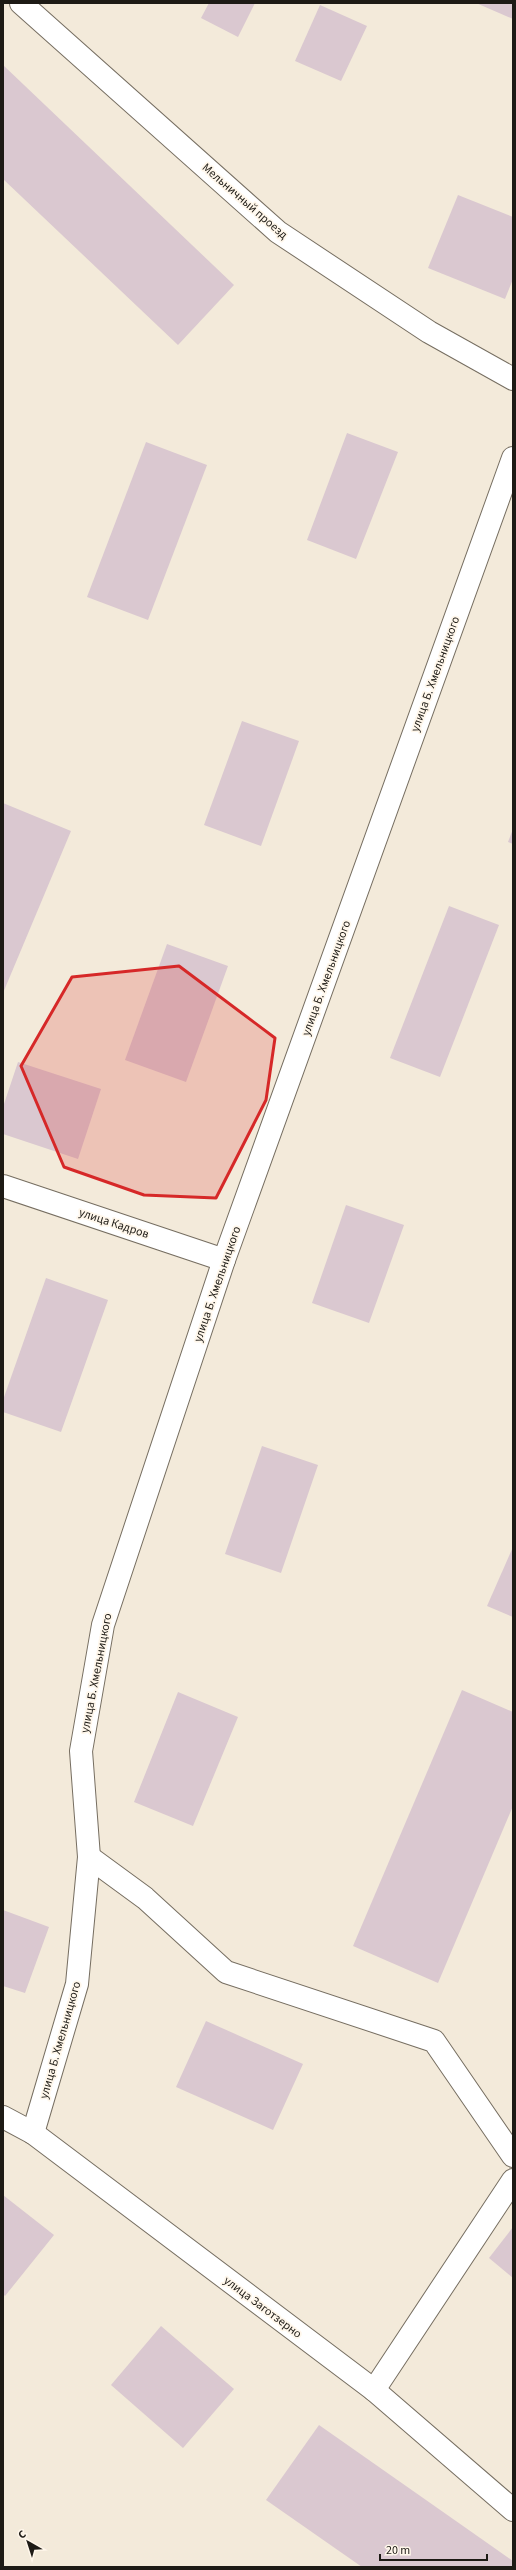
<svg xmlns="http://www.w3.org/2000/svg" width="516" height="2570" viewBox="0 0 516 2570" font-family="'Source Sans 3',sans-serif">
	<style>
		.building { fill: #dac8d0 }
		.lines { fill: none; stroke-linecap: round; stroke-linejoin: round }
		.minor-casing { stroke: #766e61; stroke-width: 24 }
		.minor { stroke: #fff; stroke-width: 22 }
		.marked { fill: #d62828; fill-opacity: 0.2; stroke: #d62828; stroke-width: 3; stroke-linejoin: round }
		.labels { text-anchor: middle; stroke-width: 3.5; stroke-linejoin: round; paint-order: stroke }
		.street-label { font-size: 12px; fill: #1d1a15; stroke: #fff7eb }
	</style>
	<rect width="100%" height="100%" fill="#f3eada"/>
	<!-- building -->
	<g class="building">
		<polygon points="209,3 255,3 238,37 201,18"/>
		<polygon points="476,3 513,3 513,19"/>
		<polygon points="320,5 367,26 341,81 295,61"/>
		<polygon points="3,65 234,285 178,345 3,179"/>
		<polygon points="458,195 513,217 513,279 505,299 428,268"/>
		<polygon points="347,433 398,452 356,559 307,540"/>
		<polygon points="146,442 207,465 148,620 87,597"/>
		<polygon points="242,721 299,741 261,846 204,825"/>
		<polygon points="3,803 71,831 3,993"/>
		<polygon points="513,829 513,844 508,842"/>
		<polygon points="449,906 499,925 440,1077 390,1058"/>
		<polygon points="167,944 228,966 186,1082 125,1060"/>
		<polygon points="18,1062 101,1089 78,1159 3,1134 3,1107"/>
		<polygon points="346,1205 404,1225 369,1323 312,1303"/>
		<polygon points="46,1278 108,1300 61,1432 3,1412 3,1400"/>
		<polygon points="262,1446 318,1465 281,1573 225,1554"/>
		<polygon points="513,1547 513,1617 487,1606"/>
		<polygon points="462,1690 513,1712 513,1806 438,1983 353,1946"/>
		<polygon points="178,1692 238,1717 193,1826 134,1802"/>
		<polygon points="3,1910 49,1927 25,1993 3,1986"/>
		<polygon points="206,2021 303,2064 273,2130 176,2087"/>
		<polygon points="3,2195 54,2235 5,2296 3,2294"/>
		<polygon points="513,2227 513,2278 489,2258"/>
		<polygon points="161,2326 234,2389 183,2448 111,2385"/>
		<polygon points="319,2425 513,2561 513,2567 362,2567 266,2500"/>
	</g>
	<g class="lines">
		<defs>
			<g id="minor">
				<polyline points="21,3 278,232 429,332 513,379"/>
				<polyline points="3,1186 224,1260"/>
				<polyline points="89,1857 145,1898 226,1972 434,2041 513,2156"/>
				<polyline points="3,2117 33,2133 374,2390 513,2510"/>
				<polyline points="33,2133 77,1984 89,1857 81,1751 103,1625 224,1260 513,458"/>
				<polyline points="374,2390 513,2180"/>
			</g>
		</defs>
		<!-- minor casing -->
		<use href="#minor" class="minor-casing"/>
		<!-- minor -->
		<use href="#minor" class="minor"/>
	</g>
	<!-- marked area -->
	<path class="marked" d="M179 966 275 1038 266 1100 216 1198 144 1195 64 1167 21 1066 72 977Z"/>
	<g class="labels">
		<!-- street labels -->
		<g class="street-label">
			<text transform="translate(245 201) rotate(41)" y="4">Мельничный проезд</text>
			<text transform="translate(435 674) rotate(-70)" y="4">улица Б. Хмельницкого</text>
			<text transform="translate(326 978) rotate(-70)" y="4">улица Б. Хмельницкого</text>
			<text transform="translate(114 1223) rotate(18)" y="4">улица Кадров</text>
			<text transform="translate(217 1284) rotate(-71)" y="4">улица Б. Хмельницкого</text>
			<text transform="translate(96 1673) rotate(-79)" y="4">улица Б. Хмельницкого</text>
			<text transform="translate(60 2040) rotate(-74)" y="4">улица Б. Хмельницкого</text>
			<text transform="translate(263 2307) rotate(37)" y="4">улица Заготзерно</text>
		</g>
	</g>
	<!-- border -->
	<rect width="516" height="2570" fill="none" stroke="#1d1a15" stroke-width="8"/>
	<!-- north arrow -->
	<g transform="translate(28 2542) rotate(321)" stroke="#fff7eb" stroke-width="3" paint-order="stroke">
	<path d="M0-3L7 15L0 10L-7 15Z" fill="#1d1a15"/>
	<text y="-6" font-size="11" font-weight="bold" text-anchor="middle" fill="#1d1a15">С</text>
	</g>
	<!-- scale -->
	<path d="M380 2554v6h107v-6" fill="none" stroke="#1d1a15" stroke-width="2"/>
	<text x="386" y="2554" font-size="12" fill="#1d1a15" stroke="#fff7eb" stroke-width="3" paint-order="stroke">20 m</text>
</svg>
